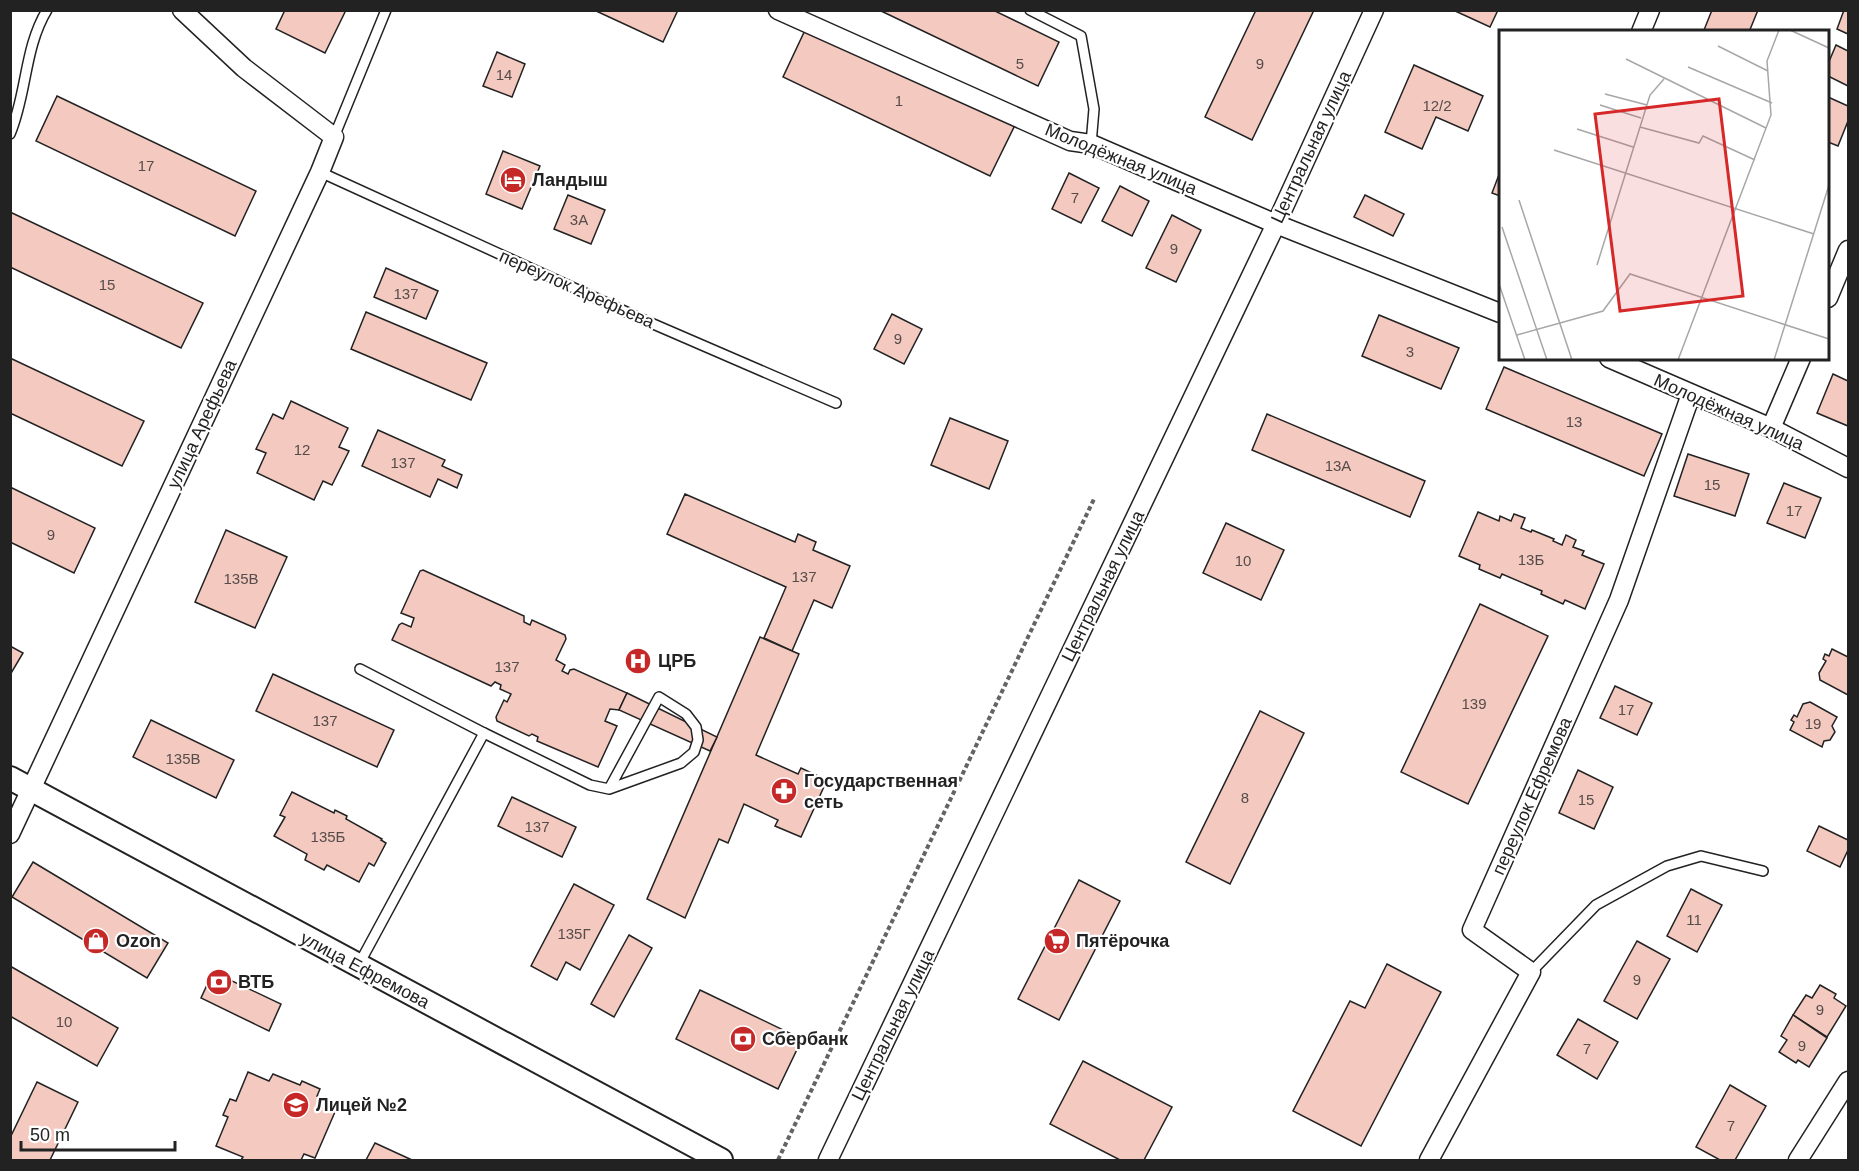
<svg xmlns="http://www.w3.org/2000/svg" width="1859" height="1171" viewBox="0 0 1859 1171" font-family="Helvetica,sans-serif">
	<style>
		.building { fill: #f3c9c0; stroke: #222; stroke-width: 1.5 }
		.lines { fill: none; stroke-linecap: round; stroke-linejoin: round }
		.service-casing { stroke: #222; stroke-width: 12 }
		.minor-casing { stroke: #222; stroke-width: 21 }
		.tertiary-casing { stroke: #222; stroke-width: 26 }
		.path { stroke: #646464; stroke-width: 4; stroke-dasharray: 4.5 3; stroke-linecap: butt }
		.service { stroke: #fff; stroke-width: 9 }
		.minor { stroke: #fff; stroke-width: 18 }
		.tertiary { stroke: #fff; stroke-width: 22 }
		.labels { text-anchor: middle; stroke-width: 4.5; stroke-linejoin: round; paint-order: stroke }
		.number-label { font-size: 15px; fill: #564c4a }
		.street-label { font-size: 18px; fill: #222; stroke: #fff }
		.poi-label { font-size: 18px; font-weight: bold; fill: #222; stroke: #fff; text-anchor: start }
		.inset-road { fill: none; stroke: #a7a7a7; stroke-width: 1.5 }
		.view { fill: #d62828; fill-opacity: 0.15; stroke: #d62828; stroke-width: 3 }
		.inset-edge { fill: none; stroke: #222; stroke-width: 3 }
	</style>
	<rect width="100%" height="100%" fill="#fff"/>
	<!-- building -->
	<g class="building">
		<polygon points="285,10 346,10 325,53 276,29"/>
		<polygon points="594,10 678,10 663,42"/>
		<polygon points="879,10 993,10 1059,42 1038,86"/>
		<polygon points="1256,10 1314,10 1252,140 1205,117"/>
		<polygon points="1453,10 1498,10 1490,27"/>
		<polygon points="1712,10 1758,10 1749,32 1709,32 1704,30"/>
		<polygon points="1844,10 1848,10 1848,34 1837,29"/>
		<polygon points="807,26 1015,125 990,176 783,77"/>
		<polygon points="1836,45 1848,51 1848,86 1828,76 1828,64"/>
		<polygon points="497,52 525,64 512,97 483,86"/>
		<polygon points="1414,65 1483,96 1468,131 1436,117 1422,149 1385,132"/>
		<polygon points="57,96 256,191 235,236 36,141"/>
		<polygon points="1828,97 1848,106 1848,121 1838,146 1828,142"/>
		<polygon points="503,151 540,166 522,209 486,194"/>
		<polygon points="1500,172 1500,196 1492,193"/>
		<polygon points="1069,173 1099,188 1081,223 1052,209"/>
		<polygon points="1120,186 1149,201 1132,236 1102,221"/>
		<polygon points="568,195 605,210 591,244 554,229"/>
		<polygon points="1365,195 1404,214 1393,236 1354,217"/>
		<polygon points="10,212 203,303 181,348 10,267"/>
		<polygon points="1172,215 1201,230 1176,282 1146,268"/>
		<polygon points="386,268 438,291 426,319 374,297"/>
		<polygon points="366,312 487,363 471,400 351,349"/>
		<polygon points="892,314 922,329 904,364 874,349"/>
		<polygon points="1379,315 1459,348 1441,389 1362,356"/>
		<polygon points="10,358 144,421 122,466 10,413"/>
		<polygon points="1504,367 1662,434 1644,476 1486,409"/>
		<polygon points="1833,374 1848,381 1848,426 1817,413"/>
		<polygon points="291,401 348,428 339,447 349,451 332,485 323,481 314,500 257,473 266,453 256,449 273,414 283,419"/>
		<polygon points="1267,414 1425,481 1410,517 1252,450"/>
		<polygon points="950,418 1008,441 989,489 931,465"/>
		<polygon points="378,430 445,460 442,466 462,475 457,488 438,479 430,497 362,466"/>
		<polygon points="1688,454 1749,474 1735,516 1674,496"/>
		<polygon points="1784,483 1821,498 1805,538 1767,523"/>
		<polygon points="10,487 95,528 74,573 10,542"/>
		<polygon points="685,494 795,542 798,534 816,542 813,550 850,566 832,608 814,600 792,651 764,638 786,587 667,534"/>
		<polygon points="1478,512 1499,521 1500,516 1511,521 1514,514 1525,518 1521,528 1531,532 1532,530 1554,539 1553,541 1562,545 1566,535 1576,540 1573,547 1584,551 1582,555 1604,564 1585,609 1565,600 1563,604 1541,594 1542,591 1502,574 1500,578 1479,569 1480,565 1459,556"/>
		<polygon points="1226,523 1284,550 1261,600 1203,573"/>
		<polygon points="226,530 287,557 255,628 195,602"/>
		<polygon points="423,570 524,616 524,622 530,625 532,620 565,635 566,639 556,660 565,665 562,671 568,674 570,670 574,669 627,693 619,710 610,709 605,721 617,726 598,767 537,741 538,737 532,734 529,736 497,721 496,717 504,700 507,702 511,694 500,689 501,685 495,682 491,686 392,640 399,625 402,623 411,627 414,618 401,613 420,571"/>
		<polygon points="1480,604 1548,636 1468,804 1401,772"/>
		<polygon points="760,637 799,654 756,755 798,774 801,768 827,780 801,837 775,826 778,820 744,804 728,843 719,839 685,918 647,899"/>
		<polygon points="10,646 23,653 10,675"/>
		<polygon points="1832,649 1848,657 1848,695 1820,680 1819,673 1826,661 1823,659 1825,654 1829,656"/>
		<polygon points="273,674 394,730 377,767 256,711"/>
		<polygon points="1615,686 1652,703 1637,735 1600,718"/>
		<polygon points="627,693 717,737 710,751 619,710"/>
		<polygon points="1810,702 1837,717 1832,726 1835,732 1830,740 1824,741 1822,747 1790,730 1794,722 1791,720 1794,715 1797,717 1803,704"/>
		<polygon points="1260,711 1304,733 1230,884 1186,862"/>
		<polygon points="151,720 234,760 216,798 133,757"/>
		<polygon points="1578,770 1613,787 1594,829 1559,813"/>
		<polygon points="292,792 334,813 335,810 347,816 346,819 382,839 381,840 386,843 374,866 369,863 359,882 327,865 324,870 305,860 307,854 274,836 285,817 280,815"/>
		<polygon points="512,797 576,827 562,857 498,826"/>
		<polygon points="1819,826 1848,840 1848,850 1840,867 1807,851"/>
		<polygon points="33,862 168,943 147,978 12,897"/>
		<polygon points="1079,880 1120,901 1059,1020 1018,999"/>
		<polygon points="574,884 614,905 580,970 566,962 557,980 531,966"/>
		<polygon points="1691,889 1722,905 1697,952 1667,936"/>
		<polygon points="629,935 652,948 614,1017 591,1004"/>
		<polygon points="1637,941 1670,959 1637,1019 1604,1001"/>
		<polygon points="1387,964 1441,992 1361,1146 1293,1111 1350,1001 1365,1008"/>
		<polygon points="10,966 118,1028 97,1066 10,1016"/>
		<polygon points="213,972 281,1004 269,1031 201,998"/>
		<polygon points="1820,985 1836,994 1834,998 1846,1006 1827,1037 1793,1015 1806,995 1812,998"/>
		<polygon points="700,990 802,1039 778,1089 676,1039"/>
		<polygon points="1793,1015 1827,1038 1809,1067 1798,1060 1796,1063 1779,1052 1787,1040 1781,1036"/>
		<polygon points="1578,1019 1618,1042 1597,1079 1557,1055"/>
		<polygon points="1083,1061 1172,1107 1144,1160 1120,1160 1050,1124"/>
		<polygon points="248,1072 269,1081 273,1074 300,1085 302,1081 320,1089 317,1096 338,1105 315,1158 304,1154 301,1160 241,1160 243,1157 216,1146 228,1117 223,1115 230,1099 236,1101"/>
		<polygon points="37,1082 78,1102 50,1160 10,1160 10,1138"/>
		<polygon points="1730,1085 1766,1106 1735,1160 1720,1160 1696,1147"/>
		<polygon points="375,1143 412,1160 366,1160"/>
	</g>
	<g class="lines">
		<defs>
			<g id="service">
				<polyline points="1030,10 1081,36 1094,109 1091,144"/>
				<path d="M10 134C27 94 24 48 47 10"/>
				<polyline points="334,137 386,10"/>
				<polyline points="320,172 644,320 836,403"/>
				<polyline points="360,669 484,733"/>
				<polyline points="358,966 484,733 590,785 609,789 681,763 694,752 698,740 696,727 686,714 659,697 609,789"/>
				<polyline points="1531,972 1596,905 1667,866 1701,856 1763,871"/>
			</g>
			<g id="minor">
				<polyline points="778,10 1070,141 1091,144 1276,224 1500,313"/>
				<polyline points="1641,32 1650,10"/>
				<polyline points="1828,298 1848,250"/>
				<polyline points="1609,358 1771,428 1848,468"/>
				<polyline points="1771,428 1801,358"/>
				<polyline points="10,834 320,172 334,137 244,68 182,10"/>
				<polyline points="828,1160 1276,224 1374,10"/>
				<polyline points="1429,1160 1531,972 1472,930 1619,600 1691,394"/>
				<polyline points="1798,1160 1848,1081"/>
			</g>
			<polyline id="tertiary" points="10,778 721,1160"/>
		</defs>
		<!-- service casing -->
		<use href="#service" class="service-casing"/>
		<!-- minor casing -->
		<use href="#minor" class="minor-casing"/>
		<!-- tertiary casing -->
		<use href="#tertiary" class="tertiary-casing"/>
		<!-- path -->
		<polyline class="path" points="778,1160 1095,497"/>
		<!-- service -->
		<use href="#service" class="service"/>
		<!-- minor -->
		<use href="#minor" class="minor"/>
		<!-- tertiary -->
		<use href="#tertiary" class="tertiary"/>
	</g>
	<!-- icons -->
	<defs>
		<symbol id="hotel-disc" viewBox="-11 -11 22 22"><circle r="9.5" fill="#c62828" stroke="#fff"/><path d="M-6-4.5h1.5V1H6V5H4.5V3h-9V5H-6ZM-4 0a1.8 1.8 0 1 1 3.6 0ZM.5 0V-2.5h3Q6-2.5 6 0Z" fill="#fff"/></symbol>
		<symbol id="hospital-disc" viewBox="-11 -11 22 22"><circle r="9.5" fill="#c62828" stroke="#fff"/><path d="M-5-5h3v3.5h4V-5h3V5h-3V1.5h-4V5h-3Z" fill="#fff"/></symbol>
		<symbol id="pharmacy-disc" viewBox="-11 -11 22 22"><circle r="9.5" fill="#c62828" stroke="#fff"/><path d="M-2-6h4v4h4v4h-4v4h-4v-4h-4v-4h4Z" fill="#fff"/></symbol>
		<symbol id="shop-disc" viewBox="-11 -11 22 22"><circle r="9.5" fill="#c62828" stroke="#fff"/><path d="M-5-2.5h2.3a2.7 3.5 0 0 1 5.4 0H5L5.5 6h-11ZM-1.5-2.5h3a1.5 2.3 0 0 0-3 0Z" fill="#fff"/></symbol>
		<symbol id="supermarket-disc" viewBox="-11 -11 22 22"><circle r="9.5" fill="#c62828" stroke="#fff"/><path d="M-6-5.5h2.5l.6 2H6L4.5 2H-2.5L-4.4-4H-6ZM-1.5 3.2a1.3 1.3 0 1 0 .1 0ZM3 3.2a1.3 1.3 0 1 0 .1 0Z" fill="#fff"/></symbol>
		<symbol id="bank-disc" viewBox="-11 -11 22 22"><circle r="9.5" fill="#c62828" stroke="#fff"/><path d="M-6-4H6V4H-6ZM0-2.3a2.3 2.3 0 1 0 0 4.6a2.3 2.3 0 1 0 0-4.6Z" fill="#fff"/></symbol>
		<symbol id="school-disc" viewBox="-11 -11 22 22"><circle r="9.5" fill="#c62828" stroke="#fff"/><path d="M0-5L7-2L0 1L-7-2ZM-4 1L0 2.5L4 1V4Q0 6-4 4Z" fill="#fff"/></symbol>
	</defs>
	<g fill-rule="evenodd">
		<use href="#hotel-disc" x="498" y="165" width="30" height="30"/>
		<use href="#hospital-disc" x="623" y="646" width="30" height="30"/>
		<use href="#pharmacy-disc" x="769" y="776" width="30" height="30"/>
		<use href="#shop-disc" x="81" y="926" width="30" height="30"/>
		<use href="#supermarket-disc" x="1042" y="926" width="30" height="30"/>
		<use href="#bank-disc" x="204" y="967" width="30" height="30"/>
		<use href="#bank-disc" x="728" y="1024" width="30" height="30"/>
		<use href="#school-disc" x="281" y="1090" width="30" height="30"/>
	</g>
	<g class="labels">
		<!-- number labels -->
		<g class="number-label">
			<text x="1020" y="69">5</text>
			<text x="1260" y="69">9</text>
			<text x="504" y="80">14</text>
			<text x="899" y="106">1</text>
			<text x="1437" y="111">12/2</text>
			<text x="146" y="171">17</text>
			<text x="1075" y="203">7</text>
			<text x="579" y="225">3А</text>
			<text x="1174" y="254">9</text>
			<text x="107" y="290">15</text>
			<text x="406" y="299">137</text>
			<text x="898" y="344">9</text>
			<text x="1410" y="357">3</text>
			<text x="1574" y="427">13</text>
			<text x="302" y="455">12</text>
			<text x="403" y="468">137</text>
			<text x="1338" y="471">13А</text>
			<text x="1712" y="490">15</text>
			<text x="1794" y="516">17</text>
			<text x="51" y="540">9</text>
			<text x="1531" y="565">13Б</text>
			<text x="1243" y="566">10</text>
			<text x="804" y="582">137</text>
			<text x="241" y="584">135В</text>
			<text x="507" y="672">137</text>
			<text x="1474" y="709">139</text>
			<text x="1626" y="715">17</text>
			<text x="325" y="726">137</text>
			<text x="1813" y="729">19</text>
			<text x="183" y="764">135В</text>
			<text x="1245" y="803">8</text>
			<text x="1586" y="805">15</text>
			<text x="537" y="832">137</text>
			<text x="328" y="842">135Б</text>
			<text x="1694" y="925">11</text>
			<text x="574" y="939">135Г</text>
			<text x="1637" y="985">9</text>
			<text x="1820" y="1015">9</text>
			<text x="64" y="1027">10</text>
			<text x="1802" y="1051">9</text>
			<text x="1587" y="1054">7</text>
			<text x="1731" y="1131">7</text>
		</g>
		<!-- street labels -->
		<g class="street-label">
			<text transform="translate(1311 147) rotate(-65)" y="6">Центральная улица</text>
			<text transform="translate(1121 159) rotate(22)" y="6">Молодёжная улица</text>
			<text transform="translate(577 289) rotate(24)" y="6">переулок Арефьева</text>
			<text transform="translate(1729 412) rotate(24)" y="6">Молодёжная улица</text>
			<text transform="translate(202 424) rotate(-65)" y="6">улица Арефьева</text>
			<text transform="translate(1103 586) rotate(-64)" y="6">Центральная улица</text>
			<text transform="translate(1532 796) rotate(-66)" y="6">переулок Ефремова</text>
			<text transform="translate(365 970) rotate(28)" y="6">улица Ефремова</text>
			<text transform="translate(893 1025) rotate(-64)" y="6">Центральная улица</text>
		</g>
		<!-- poi labels -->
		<g class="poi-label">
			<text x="532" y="186">Ландыш</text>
			<text x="658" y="667">ЦРБ</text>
			<text x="804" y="787">Государственная<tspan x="804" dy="21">сеть</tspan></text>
			<text x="116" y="947">Ozon</text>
			<text x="1076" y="947">Пятёрочка</text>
			<text x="238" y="988">ВТБ</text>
			<text x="762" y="1045">Сбербанк</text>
			<text x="316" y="1111">Лицей №2</text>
		</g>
	</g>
	<!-- overview -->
	<g transform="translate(1499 30)">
		<rect width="330" height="330" fill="#fff"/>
		<path class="inset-road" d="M291 0 330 18M219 16 269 41M127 29 267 98M189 37 273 73M106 64 148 75M101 75 142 88M141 97 200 113 204 106 256 130M78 99 134 117M55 120 315 204M20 170 73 330M3 197 48 330M98 235 151 65 165 49M0 254 26 330M18 305 104 281 131 244 330 309M179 330 272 85 268 31 280 0M275 330 330 155"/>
		<path class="view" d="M220 69 244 266 121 281 96 84Z"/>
		<rect width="330" height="330" class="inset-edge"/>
	</g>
	<!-- border -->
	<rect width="1859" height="1171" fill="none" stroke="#222222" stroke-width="24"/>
	<!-- scale -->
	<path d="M21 1141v9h154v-9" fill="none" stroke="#222222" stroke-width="3"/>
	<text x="30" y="1141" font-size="18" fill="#222222" stroke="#ffffff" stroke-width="4.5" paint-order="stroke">50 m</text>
</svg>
